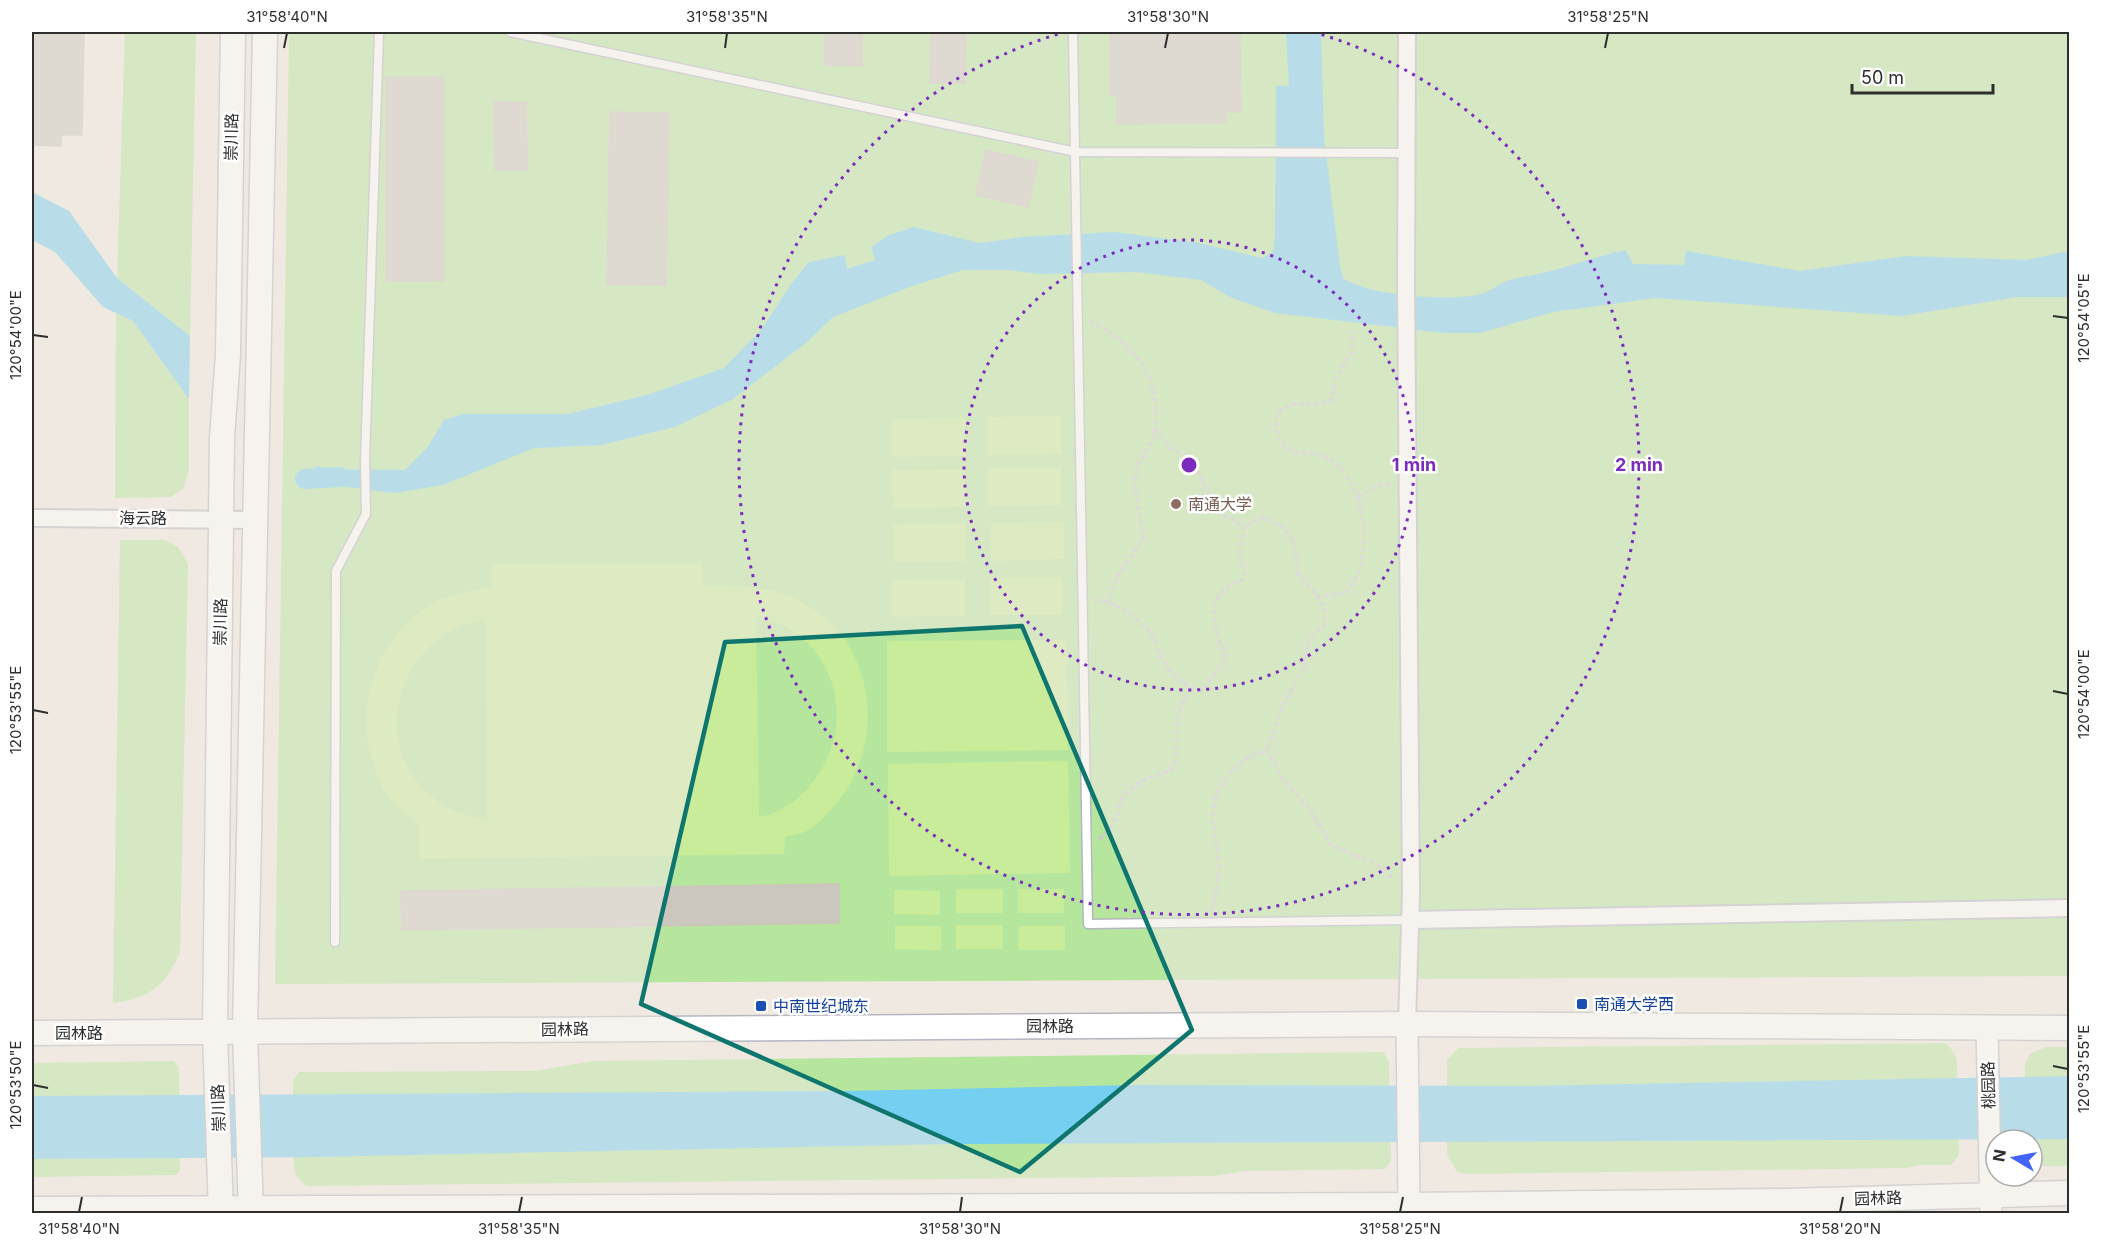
<svg xmlns="http://www.w3.org/2000/svg" width="2101" height="1245" viewBox="0 0 2101 1245" font-family="Inter,'Noto Sans SC',sans-serif">
	<style>
		.green { fill: #b6e59e }
		.pitch { fill: #c9ec9a; fill-rule: evenodd }
		.water { fill: #75cff0 }
		.lines { fill: none; stroke-linecap: round; stroke-linejoin: round }
		.canal { stroke: #75cff0; stroke-width: 20 }
		.building { fill: #cbc7bf; stroke: #cbc5ba; stroke-width: 1.5 }
		.service-casing { stroke: #b4b7c1; stroke-width: 11 }
		.minor-casing { stroke: #b4b7c1; stroke-width: 20 }
		.tertiary-casing { stroke: #b4b7c1; stroke-width: 24 }
		.secondary-casing { stroke: #b4b7c1; stroke-width: 27 }
		.path { stroke: #c9c9c9; stroke-width: 4; stroke-dasharray: 4.5 3; stroke-linecap: butt }
		.service { stroke: #fff; stroke-width: 8 }
		.minor { stroke: #fff; stroke-width: 16 }
		.tertiary { stroke: #fff; stroke-width: 21 }
		.secondary { stroke: #fff; stroke-width: 24 }
		.marked { fill: none; stroke: #0f766e; stroke-width: 4.5; stroke-linejoin: round }
		.ticks { fill: none; stroke: #2e2e2e; stroke-width: 2 }
		.ring { fill: none; stroke: #7b2cbf; stroke-width: 3; stroke-dasharray: 3 6 }
		.education-dot { fill: #8d6e63; stroke: #fff; stroke-width: 2 }
		.transit-dot { fill: #1a4fb4; stroke: #fff; stroke-width: 2 }
		.labels { text-anchor: middle; stroke-width: 5; stroke-linejoin: round; paint-order: stroke }
		.street-label { font-size: 16px; fill: #2e2e2e; stroke: #fff }
		.education-label { font-size: 16px; fill: #785e54; stroke: #fff; text-anchor: start }
		.transit-label { font-size: 16px; fill: #164399; stroke: #fff; text-anchor: start }
		.centre { fill: #7b2cbf; stroke: #fff; stroke-width: 3 }
		.ring-label { font-size: 18px; text-anchor: middle; font-weight: bold; fill: #7b2cbf; stroke: #fff; stroke-width: 5; stroke-linejoin: round; paint-order: stroke }
		.neatline { fill: none; stroke: #2e2e2e; stroke-width: 2 }
		.ticks-label { font-size: 15px; text-anchor: middle; fill: #2e2e2e }
	</style>
	<rect width="100%" height="100%" fill="#efe9e1"/>
	<!-- green -->
	<g class="green">
		<polygon points="125,32 196,32 190,336 117,278"/>
		<polygon points="289,32 2069,32 2069,976 275,984"/>
		<polygon points="116,313 133,321 189,399 189,470 183,489 170,497 115,498"/>
		<path d="M120 540H165L178 547 188 564 180 952C166 986 149 998 113 1003Z"/>
		<polygon points="1944,1043 1950,1047 1957,1060 1959,1155 1951,1165 1920,1165 1905,1168 1468,1174 1457,1172 1447,1154 1447,1060 1458,1048"/>
		<polygon points="2047,1047 2069,1047 2069,1166 2036,1166 2032,1162 2032,1140 2025,1140 2025,1064 2031,1053"/>
		<polygon points="1383,1052 1389,1061 1391,1161 1385,1169 1244,1171 1214,1176 306,1186 296,1176 294,1164 293,1081 299,1072 536,1071 593,1061"/>
		<polygon points="174,1061 179,1069 180,1171 175,1175 32,1177 32,1063"/>
	</g>
	<!-- pitch -->
	<g class="pitch">
		<polygon points="1061,416 1061,454 988,455 988,417"/>
		<polygon points="965,418 965,456 892,457 892,419"/>
		<polygon points="1061,467 1061,505 988,506 988,468"/>
		<polygon points="965,469 966,507 893,508 892,470"/>
		<polygon points="1064,522 1064,559 991,561 991,523"/>
		<polygon points="966,523 966,561 893,562 893,525"/>
		<path d="M702 563 703 586C741 585 775 586 809 606 878 648 886 748 834 806 826 815 817 825 807 831 800 834 792 835 785 837L784 854 419 859 418 824C406 814 390 803 383 788 348 724 369 642 431 604 450 593 472 591 492 587V564ZM756 617C835 632 861 723 812 783 800 799 779 814 759 817ZM484 620H485L487 820C468 816 451 812 436 800 364 746 399 633 484 620Z"/>
		<polygon points="1062,577 1063,615 989,615 989,578"/>
		<polygon points="965,579 965,616 892,617 892,580"/>
		<polygon points="1067,640 1068,750 887,752 887,641"/>
		<polygon points="1068,761 1070,873 889,876 888,764"/>
		<rect x="956" y="889" width="47" height="24"/>
		<rect x="1018" y="889" width="46" height="24"/>
		<polygon points="894,890 940,891 940,915 894,914"/>
		<rect x="956" y="925" width="47" height="24"/>
		<polygon points="895,926 941,926 941,950 895,949"/>
		<polygon points="1019,926 1065,926 1065,950 1018,950"/>
	</g>
	<!-- water -->
	<g class="water">
		<path d="M1286 32H1321L1324 136 1340 266 1343 278C1368 296 1447 301 1477 295 1489 293 1499 283 1510 280 1525 276 1540 274 1555 270 1579 263 1601 255 1626 250L1633 264 1684 265 1686 251 1800 271 1906 256 2026 260 2069 251V297H2017L1902 316 1656 298 1553 312 1480 333H1443L1275 313 1232 298 1201 280 1136 272 1040 274 1007 270H963L912 286 833 317 807 342 733 399 675 427 602 445 534 448 443 485 394 493 339 486 315 479 316 466C343 472 376 469 405 470L427 448 444 420 463 414H568L650 394 724 368 761 330 792 283 809 262 845 255 847 269 875 260 871 247 889 235 914 227 980 243 1023 237 1114 232 1199 243 1262 258 1273 252 1275 238 1276 86H1289Z"/>
		<polygon points="32,192 69,211 117,278 190,336 189,399 133,321 103,307 55,252 32,240"/>
		<polygon points="2069,1076 2070,1139 952,1144 314,1157 32,1159 32,1096 844,1091 1135,1085 1523,1086"/>
	</g>
	<g class="lines">
		<!-- canal -->
		<polyline class="canal" points="305,479 340,477"/>
	</g>
	<!-- building -->
	<g class="building">
		<polygon points="32,32 84,32 82,135 61,135 61,146 32,145"/>
		<polygon points="825,32 862,32 862,66 825,65"/>
		<polygon points="931,32 966,32 965,83 930,83"/>
		<polygon points="1110,32 1240,32 1241,112 1226,112 1226,123 1117,124 1117,96 1110,96"/>
		<rect x="386" y="77" width="58" height="204"/>
		<polygon points="494,102 526,102 527,170 495,170"/>
		<polygon points="610,112 669,113 666,285 607,284"/>
		<polygon points="986,150 1038,162 1028,207 976,195"/>
		<polygon points="839,884 839,923 402,930 401,891"/>
	</g>
	<g class="lines">
		<defs>
			<g id="service">
				<polyline points="510,32 1076,152 1407,153"/>
				<polyline points="1073,32 1088,924 1409,920"/>
				<polyline points="335,942 336,571 366,514 365,461 379,32"/>
			</g>
			<g id="minor">
				<polyline points="1407,32 1406,287 1411,893 1407,1024"/>
				<polyline points="32,518 255,520"/>
				<polyline points="1409,920 2070,908"/>
			</g>
			<g id="tertiary">
				<polyline points="1407,1024 1409,1205"/>
				<polyline points="1987,1029 1991,1214"/>
			</g>
			<g id="secondary">
				<polyline points="32,1033 1407,1024 2070,1028"/>
				<polyline points="32,1209 1409,1205 1788,1201 2070,1193"/>
				<polyline points="221,1214 215,1033 222,438 228,354 233,32"/>
				<polyline points="251,1214 245,1032 265,32"/>
			</g>
		</defs>
		<!-- service casing -->
		<use href="#service" class="service-casing"/>
		<!-- minor casing -->
		<use href="#minor" class="minor-casing"/>
		<!-- tertiary casing -->
		<use href="#tertiary" class="tertiary-casing"/>
		<!-- secondary casing -->
		<use href="#secondary" class="secondary-casing"/>
		<!-- path -->
		<g class="path">
			<path d="M1089 321C1133 340 1163 380 1155 429 1152 448 1136 460 1135 480 1135 499 1142 519 1143 539L1118 575 1107 602"/>
			<polyline points="1155,430 1171,448 1193,461 1213,504 1223,515 1244,526"/>
			<polyline points="1358,497 1377,486 1391,484"/>
			<path d="M1317 596 1347 593C1351 585 1359 574 1361 564 1368 528 1362 483 1330 459 1312 446 1283 465 1276 428 1275 423 1276 415 1280 411 1294 397 1317 410 1332 399L1335 378 1352 352V331"/>
			<path d="M1095 600C1114 600 1140 619 1151 634 1155 640 1157 649 1160 655 1168 673 1183 686 1201 691L1222 665 1225 655C1212 625 1204 592 1242 580L1244 572 1240 552 1244 526 1263 517C1293 532 1297 539 1297 572L1324 605V625L1309 639 1304 668 1284 703 1267 751"/>
			<path d="M1099 839C1122 823 1115 804 1128 791 1139 781 1156 774 1171 771 1184 742 1168 717 1192 688"/>
			<path d="M1210 912C1215 897 1219 883 1219 867 1219 851 1214 836 1213 821 1211 787 1235 758 1267 751L1284 781 1310 809 1331 845 1372 862 1394 879"/>
		</g>
		<!-- service -->
		<use href="#service" class="service"/>
		<!-- minor -->
		<use href="#minor" class="minor"/>
		<!-- tertiary -->
		<use href="#tertiary" class="tertiary"/>
		<!-- secondary -->
		<use href="#secondary" class="secondary"/>
	</g>
	<!-- marked area -->
	<path d="M0 0H2101V1245H0ZM1022 626 1192 1030 1020 1172 641 1004 725 642Z" fill="#efe9e1" fill-opacity=".55" fill-rule="evenodd"/>
	<path class="marked" d="M1022 626 1192 1030 1020 1172 641 1004 725 642Z"/>
	<!-- ticks -->
	<path class="ticks" d="M284 48 287 33M725 48 727 33M1165 48 1168 33M1605 48 1608 33M2053 316 2068 318M33 335 48 337M2053 691 2068 694M33 710 48 713M2053 1066 2068 1069M33 1085 48 1088M79 1212 82 1197M519 1212 522 1197M960 1212 962 1197M1400 1212 1403 1197M1840 1212 1843 1197"/>
	<!-- distance rings -->
	<g class="ring">
		<circle cx="1189" cy="465" r="225"/>
		<path d="M1313 32A450 450 0 1 1 1065 32"/>
	</g>
	<!-- markers -->
	<circle class="education-dot" cx="1176" cy="504" r="6"/>
	<g class="transit-dot">
		<rect x="1576" y="998" width="12" height="12" rx="3"/>
		<rect x="755" y="1000" width="12" height="12" rx="3"/>
	</g>
	<g class="labels">
		<!-- street labels -->
		<g class="street-label">
			<text transform="translate(231 137) rotate(-89)" y="6">崇川路</text>
			<text x="143" y="524">海云路</text>
			<text transform="translate(220 622) rotate(-89)" y="6">崇川路</text>
			<text x="1050" y="1032">园林路</text>
			<text transform="translate(565 1029) rotate(-1)" y="6">园林路</text>
			<text x="79" y="1039">园林路</text>
			<text transform="translate(1988 1085) rotate(-91)" y="6">桃园路</text>
			<text transform="translate(218 1108) rotate(-92)" y="6">崇川路</text>
			<text transform="translate(1878 1198) rotate(-2)" y="6">园林路</text>
		</g>
		<!-- education labels -->
		<g class="education-label">
			<text x="1188" y="510">南通大学</text>
		</g>
		<!-- transit labels -->
		<g class="transit-label">
			<text x="1594" y="1010">南通大学西</text>
			<text x="773" y="1012">中南世纪城东</text>
		</g>
	</g>
	<circle cx="1189" cy="465" r="9" class="centre"/>
	<g class="ring-label">
		<text x="1414" y="471">1 min</text>
		<text x="1639" y="471">2 min</text>
	</g>
	<!-- border -->
	<rect width="2101" height="1245" fill="none" stroke="#ffffff" stroke-width="66"/>
	<!-- north arrow -->
	<g transform="translate(2014 1158) rotate(280)"><circle r="28" fill="#ffffff" stroke="#ababab" stroke-width="1.5"/>
	<path d="M0-4.5L10 22L0 15L-10 22Z" fill="#4264fb"/>
	<text y="-9" font-size="16" font-weight="bold" text-anchor="middle" fill="#2e2e2e">N</text>
	</g>
	<!-- scale -->
	<path d="M1852 84v9h141v-9" fill="none" stroke="#2e2e2e" stroke-width="3"/>
	<text x="1861" y="84" font-size="18" fill="#2e2e2e" stroke="#ffffff" stroke-width="4.5" paint-order="stroke">50 m</text>
	<rect x="33" y="33" width="2035" height="1179" class="neatline"/>
	<g class="ticks-label">
		<text x="287" y="22">31°58'40"N</text>
		<text x="727" y="22">31°58'35"N</text>
		<text x="1168" y="22">31°58'30"N</text>
		<text x="1608" y="22">31°58'25"N</text>
		<text transform="translate(2084 318) rotate(-90)" y="5">120°54'05"E</text>
		<text transform="translate(16 335) rotate(-90)" y="5">120°54'00"E</text>
		<text transform="translate(2084 694) rotate(-90)" y="5">120°54'00"E</text>
		<text transform="translate(16 710) rotate(-90)" y="5">120°53'55"E</text>
		<text transform="translate(2084 1069) rotate(-90)" y="5">120°53'55"E</text>
		<text transform="translate(16 1085) rotate(-90)" y="5">120°53'50"E</text>
		<text x="79" y="1234">31°58'40"N</text>
		<text x="519" y="1234">31°58'35"N</text>
		<text x="960" y="1234">31°58'30"N</text>
		<text x="1400" y="1234">31°58'25"N</text>
		<text x="1840" y="1234">31°58'20"N</text>
	</g>
</svg>
